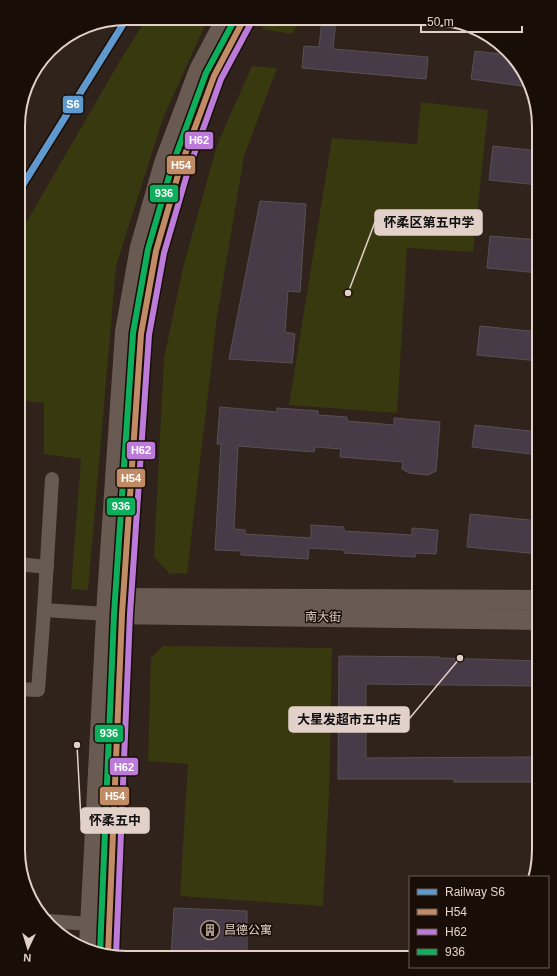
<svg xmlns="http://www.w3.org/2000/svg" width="557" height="976" viewBox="0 0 557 976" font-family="Helvetica,'Noto Sans SC',sans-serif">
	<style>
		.green { fill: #38390f }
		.building { fill: #463b46; stroke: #585053 }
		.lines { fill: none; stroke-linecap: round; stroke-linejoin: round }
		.minor { stroke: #665a52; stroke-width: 14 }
		.secondary { stroke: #6a5b52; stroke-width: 20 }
		.bus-1-casing { stroke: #180e07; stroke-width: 9 }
		.bus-2-casing { stroke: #180e07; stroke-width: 9 }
		.bus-3-casing { stroke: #180e07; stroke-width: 9 }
		.bus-1 { stroke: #c18c65; stroke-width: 6 }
		.bus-2 { stroke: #bd7bd9; stroke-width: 6 }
		.bus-3 { stroke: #0daf5c; stroke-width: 6 }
		.rail-1-casing { stroke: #180e07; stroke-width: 10 }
		.rail-1 { stroke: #5f99ce; stroke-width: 7 }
		.labels { text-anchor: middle; stroke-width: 3; stroke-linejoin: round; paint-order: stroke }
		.street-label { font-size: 12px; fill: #e2d1c8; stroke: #180e07 }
		.poi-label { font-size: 12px; fill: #e2d1c8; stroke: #180e07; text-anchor: start }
		.rim { fill: none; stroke: #e2d1c8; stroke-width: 2 }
		.leader { fill: none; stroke: #e2d1c8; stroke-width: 1.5 }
		.callout-dot { fill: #e2d1c8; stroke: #180e07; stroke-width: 1.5 }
		.callout { fill: #e2d1c8; stroke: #e2d1c8; stroke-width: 1.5 }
		.callout-label { font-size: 13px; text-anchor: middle; font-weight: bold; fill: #111 }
		.line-badge { stroke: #180e07; stroke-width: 1.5 }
		.badge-label { font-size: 11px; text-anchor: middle; font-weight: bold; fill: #fff }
	</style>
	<rect width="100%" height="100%" fill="#30231b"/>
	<!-- green -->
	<g class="green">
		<polygon points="147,18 208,19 163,118 116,266 88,590 71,589 81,459 44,454 44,403 19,400 19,235 121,59"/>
		<polygon points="268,19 301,19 292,34 262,29"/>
		<polygon points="252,66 277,68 244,156 217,317 187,573 170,574 154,557 164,358 183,268 217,145"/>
		<polygon points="421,102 488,110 473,252 407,248 397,413 289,405 332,138 417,144"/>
		<polygon points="163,646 332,648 329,794 323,906 180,896 188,764 148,761 151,658"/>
	</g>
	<!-- building -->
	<g class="building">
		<polygon points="322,19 336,19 333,49 428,57 426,79 302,68 304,46 319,47"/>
		<polygon points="475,51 509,55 530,87 471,79"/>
		<polygon points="493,146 539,151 539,185 489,180"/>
		<polygon points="260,201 306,204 300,292 288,291 285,332 295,334 292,363 229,359"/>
		<polygon points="490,236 539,240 539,273 487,268"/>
		<polygon points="480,326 539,332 539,361 477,355"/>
		<polygon points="220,407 277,412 277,408 318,411 318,415 347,417 347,421 394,425 394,418 440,422 436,471 428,475 409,473 402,469 403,462 340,457 341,449 315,447 314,452 238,446 234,529 245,530 245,534 311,538 311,525 344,527 344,531 412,535 412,528 438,530 436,554 415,553 415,557 344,553 344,550 309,548 308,559 241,555 241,551 215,550 221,444 217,444"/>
		<polygon points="475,425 539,432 539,455 472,447"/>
		<polygon points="470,514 539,521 539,554 467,547"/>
		<polygon points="339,656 440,657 440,658 539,661 539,686 366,684 366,758 539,757 539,782 454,782 454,779 338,779"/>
		<polygon points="174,908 247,911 247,954 203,949 203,957 171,957"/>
	</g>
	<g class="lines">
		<!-- minor -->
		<g class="minor">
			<polyline points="18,564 47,567"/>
			<polyline points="44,610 52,479"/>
			<polyline points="18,689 38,690 44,610 106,614"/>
			<polyline points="48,921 90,924"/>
		</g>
		<!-- secondary -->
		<g class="secondary">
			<polyline points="111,598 539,600"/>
			<polyline points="109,614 539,620"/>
			<polyline points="89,946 107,598 125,332 140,247 164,163 199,70 226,19"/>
			<polyline points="108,955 122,614 141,334 156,251 180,168 214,76 244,19"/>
		</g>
		<defs>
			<polyline id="bus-1" points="108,955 122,614 141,334 156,251 180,168 214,76 244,19"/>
			<polyline id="bus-2" points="116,955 130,614 149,335 164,253 188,171 221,79 251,23"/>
			<polyline id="bus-3" points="100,952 114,614 133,333 148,249 172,166 206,73 235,19"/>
		</defs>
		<!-- bus-1 casing -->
		<use href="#bus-1" class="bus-1-casing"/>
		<!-- bus-2 casing -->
		<use href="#bus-2" class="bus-2-casing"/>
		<!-- bus-3 casing -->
		<use href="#bus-3" class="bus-3-casing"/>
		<!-- bus-1 -->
		<use href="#bus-1" class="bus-1"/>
		<!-- bus-2 -->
		<use href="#bus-2" class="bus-2"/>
		<!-- bus-3 -->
		<use href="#bus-3" class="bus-3"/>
		<defs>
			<polyline id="rail-1" points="19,191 127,18"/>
		</defs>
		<!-- rail-1 casing -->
		<use href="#rail-1" class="rail-1-casing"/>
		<!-- rail-1 -->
		<use href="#rail-1" class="rail-1"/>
	</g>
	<!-- icons -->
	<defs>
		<symbol id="building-ring" viewBox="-11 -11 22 22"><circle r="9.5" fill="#180e07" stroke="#a4948b" stroke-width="1.5"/><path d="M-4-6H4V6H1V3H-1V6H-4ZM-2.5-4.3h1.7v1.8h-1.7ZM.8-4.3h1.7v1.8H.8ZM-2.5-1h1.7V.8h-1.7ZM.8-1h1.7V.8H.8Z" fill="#a4948b"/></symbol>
	</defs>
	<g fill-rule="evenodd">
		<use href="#building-ring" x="199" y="919" width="22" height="22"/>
	</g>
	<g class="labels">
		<!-- street labels -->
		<g class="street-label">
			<text transform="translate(323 617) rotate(1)" y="4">南大街</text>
		</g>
		<!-- poi labels -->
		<g class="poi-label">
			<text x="224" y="934">昌德公寓</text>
		</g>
	</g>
	<!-- crop -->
	<path d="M0 0H557V976H0ZM126 25H431A101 101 0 0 1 532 126V850A101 101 0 0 1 431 951H126A101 101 0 0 1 25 850V126A101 101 0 0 1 126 25Z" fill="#180e07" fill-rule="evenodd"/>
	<path class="rim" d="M126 25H431A101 101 0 0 1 532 126V850A101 101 0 0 1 431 951H126A101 101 0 0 1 25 850V126A101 101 0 0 1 126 25Z"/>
	<!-- callouts -->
	<path class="leader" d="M348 293L375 222M460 658L409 719M77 745L81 820"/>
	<g class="callout-dot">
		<circle cx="348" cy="293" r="4"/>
		<circle cx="460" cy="658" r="4"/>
		<circle cx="77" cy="745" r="4"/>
	</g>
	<g class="callout">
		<rect x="375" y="210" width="107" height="25" rx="4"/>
		<rect x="289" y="707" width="120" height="25" rx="4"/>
		<rect x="81" y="808" width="68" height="25" rx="4"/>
	</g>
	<g class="callout-label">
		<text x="429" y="227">怀柔区第五中学</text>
		<text x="349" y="724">大星发超市五中店</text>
		<text x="115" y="825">怀柔五中</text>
	</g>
	<g class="line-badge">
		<rect x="62" y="95" width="22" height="19" rx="4" fill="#5f99ce"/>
		<rect x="184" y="131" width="30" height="19" rx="4" fill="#bd7bd9"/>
		<rect x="166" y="155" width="30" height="20" rx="4" fill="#c18c65"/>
		<rect x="149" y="184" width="30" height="19" rx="4" fill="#0daf5c"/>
		<rect x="126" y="441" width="30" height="19" rx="4" fill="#bd7bd9"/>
		<rect x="116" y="468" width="30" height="20" rx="4" fill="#c18c65"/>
		<rect x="106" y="497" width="30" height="19" rx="4" fill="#0daf5c"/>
		<rect x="94" y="724" width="30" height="19" rx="4" fill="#0daf5c"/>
		<rect x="109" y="757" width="30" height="19" rx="4" fill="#bd7bd9"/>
		<rect x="99" y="786" width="31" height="20" rx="4" fill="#c18c65"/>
	</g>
	<g class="badge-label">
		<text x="73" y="108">S6</text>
		<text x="199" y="144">H62</text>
		<text x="181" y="169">H54</text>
		<text x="164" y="197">936</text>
		<text x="141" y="454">H62</text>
		<text x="131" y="482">H54</text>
		<text x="121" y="510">936</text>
		<text x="109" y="737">936</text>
		<text x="124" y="771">H62</text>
		<text x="115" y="800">H54</text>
	</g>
	<!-- legend -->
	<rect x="409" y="876" width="140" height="92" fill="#180e07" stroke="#695c54"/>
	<rect x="417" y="889" width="20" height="6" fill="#5f99ce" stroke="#695c54"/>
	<text x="445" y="896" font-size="12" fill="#e2d1c8">Railway S6</text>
	<rect x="417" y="909" width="20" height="6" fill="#c18c65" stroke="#695c54"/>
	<text x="445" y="916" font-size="12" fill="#e2d1c8">H54</text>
	<rect x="417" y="929" width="20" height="6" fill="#bd7bd9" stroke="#695c54"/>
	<text x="445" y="936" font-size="12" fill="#e2d1c8">H62</text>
	<rect x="417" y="949" width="20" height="6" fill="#0daf5c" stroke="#695c54"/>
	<text x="445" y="956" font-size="12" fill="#e2d1c8">936</text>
	<!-- north arrow -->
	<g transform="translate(28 948) rotate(184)" stroke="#180e07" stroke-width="3" paint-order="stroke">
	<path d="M0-3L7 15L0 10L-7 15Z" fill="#e2d1c8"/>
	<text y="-6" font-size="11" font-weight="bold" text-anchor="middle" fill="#e2d1c8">N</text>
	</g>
	<!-- scale -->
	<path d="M421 26v6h101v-6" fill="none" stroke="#e2d1c8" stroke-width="2"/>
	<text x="427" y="26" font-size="12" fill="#e2d1c8" stroke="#180e07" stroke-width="3" paint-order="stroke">50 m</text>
</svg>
